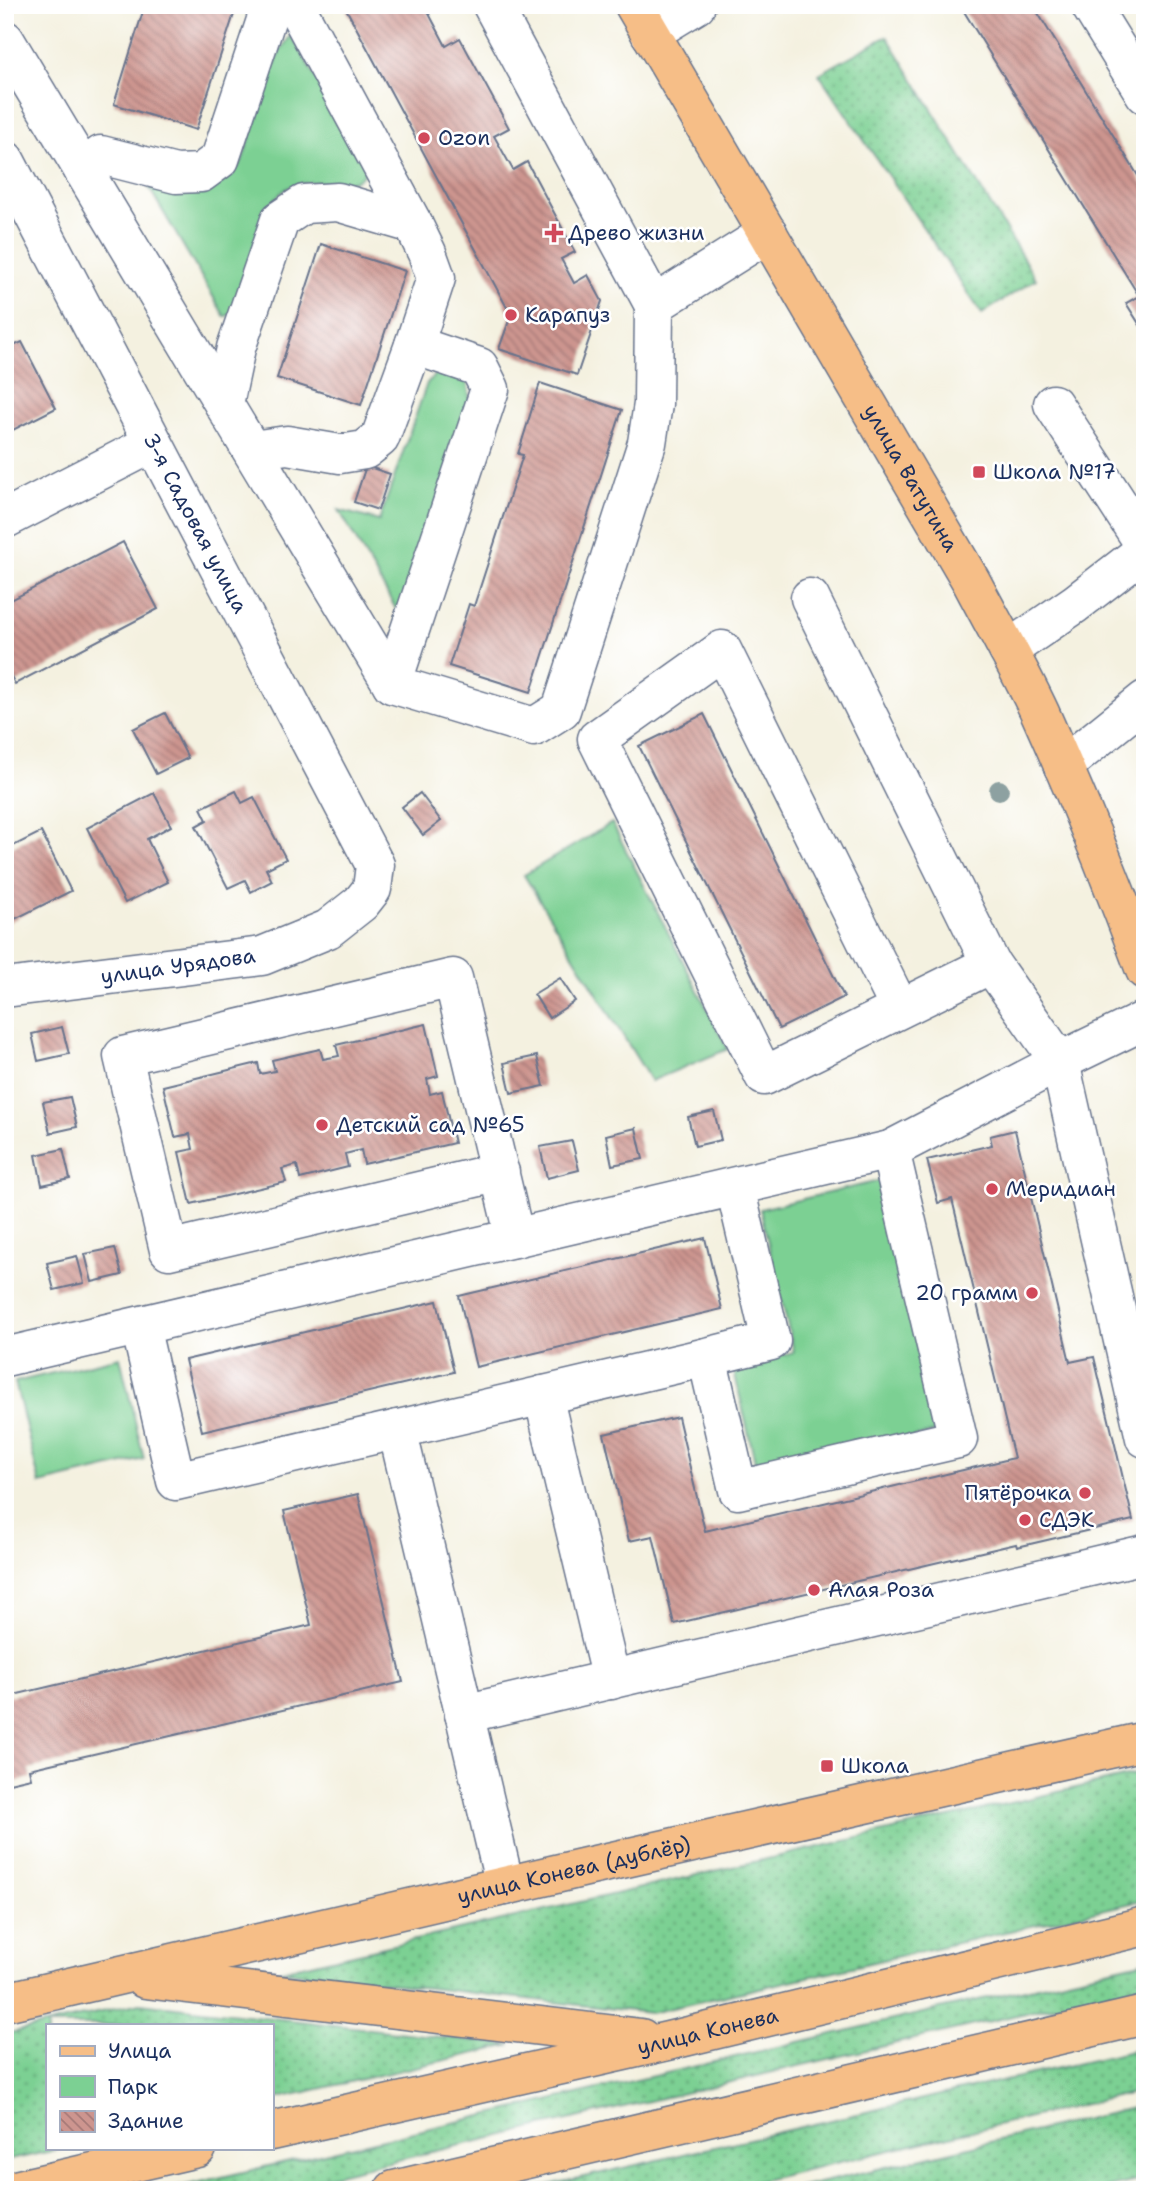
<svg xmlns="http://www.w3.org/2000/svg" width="1150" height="2195" viewBox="0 0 1150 2195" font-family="'Shantell Sans',sans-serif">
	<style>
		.grass { fill: url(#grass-dots); stroke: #4c8078; stroke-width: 2 }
		.green { fill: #7cd093; stroke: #4c8078; stroke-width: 2 }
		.building { fill: url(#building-back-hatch) }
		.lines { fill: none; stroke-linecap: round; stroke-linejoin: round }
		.minor-casing { stroke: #67738c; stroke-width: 41 }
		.major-casing { stroke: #67738c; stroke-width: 41 }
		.minor { stroke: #fff; stroke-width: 38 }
		.major { stroke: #f6be87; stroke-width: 38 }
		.tree { fill: #8da1a1 }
		.poi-dot { fill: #d1495b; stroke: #fff; stroke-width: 2.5 }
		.labels { text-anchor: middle; stroke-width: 5; stroke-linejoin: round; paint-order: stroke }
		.poi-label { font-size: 21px; fill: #1b2f5e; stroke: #fff; text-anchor: start }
		.street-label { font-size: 21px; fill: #1b2f5e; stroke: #fff }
	</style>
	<defs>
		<pattern id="grass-dots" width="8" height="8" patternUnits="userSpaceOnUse" patternTransform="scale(1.75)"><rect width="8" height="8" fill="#7cd093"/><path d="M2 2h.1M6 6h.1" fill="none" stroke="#65a97b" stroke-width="1.8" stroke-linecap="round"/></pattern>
		<pattern id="building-back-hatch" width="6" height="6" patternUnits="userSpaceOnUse" patternTransform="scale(1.75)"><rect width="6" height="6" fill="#cd958f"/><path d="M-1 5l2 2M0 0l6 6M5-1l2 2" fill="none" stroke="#a67a78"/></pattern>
	</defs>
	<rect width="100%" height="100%" fill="#fff"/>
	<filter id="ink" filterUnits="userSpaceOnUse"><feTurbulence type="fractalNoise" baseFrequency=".0143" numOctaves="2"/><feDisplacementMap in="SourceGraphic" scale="14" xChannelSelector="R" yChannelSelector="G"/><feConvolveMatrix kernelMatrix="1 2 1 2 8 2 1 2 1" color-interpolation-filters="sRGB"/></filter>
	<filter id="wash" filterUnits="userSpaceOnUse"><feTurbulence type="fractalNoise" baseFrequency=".00686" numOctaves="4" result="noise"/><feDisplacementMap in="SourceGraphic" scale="28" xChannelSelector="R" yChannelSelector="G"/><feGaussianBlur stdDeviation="1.57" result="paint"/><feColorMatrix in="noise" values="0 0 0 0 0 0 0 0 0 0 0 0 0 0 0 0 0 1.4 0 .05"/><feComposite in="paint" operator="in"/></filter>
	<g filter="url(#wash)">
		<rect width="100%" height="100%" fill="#f4f1e0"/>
		<!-- grass -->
		<g class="grass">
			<polygon points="887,36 1036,279 982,314 819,74"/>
			<polygon points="1145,1772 1145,1900 650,2013 280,1971"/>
			<polygon points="1145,1961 1145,1985 269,2190 166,2190"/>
			<polygon points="140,2003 511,2045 271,2100 271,2025 47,2025 47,2148 65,2148 5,2161 5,2034"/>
			<polygon points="1145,2048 1145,2090 721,2190 527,2190"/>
			<polygon points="1145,2105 1145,2179 1098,2190 790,2190"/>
		</g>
		<!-- green -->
		<g class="green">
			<path d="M291 35 368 167C366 170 365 173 362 176 345 193 303 170 279 195 262 212 244 286 235 312L225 317 144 179 206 189 223 182 241 164 279 53Z"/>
			<polygon points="438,372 467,381 470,400 400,616 339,510 379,521 427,383"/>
			<polygon points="612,823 728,1049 651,1081 524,875"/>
			<polygon points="879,1181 939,1431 758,1474 733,1367 794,1352 760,1209"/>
			<polygon points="120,1357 144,1459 40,1484 15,1382"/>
		</g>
		<g id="blocks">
			<!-- building -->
			<g class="building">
				<polygon points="145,5 237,5 196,130 114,104"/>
				<polygon points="344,5 437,5 427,10 446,46 460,38 509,128 494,136 513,170 527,162 575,252 561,259 574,283 588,275 602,301 577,375 499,349 511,315"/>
				<polygon points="960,5 1033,5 1145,187 1145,333 1126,303 1139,296"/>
				<polygon points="321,244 405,271 361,405 277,378"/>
				<polygon points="22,342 56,408 9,432 5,424 5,350"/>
				<polygon points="540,383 622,410 531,692 449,666 469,604 474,606 523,455 518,454"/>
				<polygon points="366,466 390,474 378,510 354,502"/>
				<polygon points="123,542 158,609 15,684 5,665 5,603"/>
				<polygon points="165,713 188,758 156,774 133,729"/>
				<polygon points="704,714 844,997 779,1029 639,746"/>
				<polygon points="236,791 242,803 254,797 286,859 266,869 272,881 251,892 245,880 228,888 196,826 207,820 201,808"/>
				<polygon points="154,793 171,826 147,839 168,882 125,903 87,828"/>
				<polygon points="420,793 441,821 423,835 402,807"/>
				<polygon points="41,832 71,891 5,924 5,850"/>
				<polygon points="560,978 575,1001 549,1018 534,994"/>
				<polygon points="426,1024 438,1076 427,1079 430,1094 442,1091 454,1143 364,1164 361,1150 345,1154 348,1167 300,1179 297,1165 282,1169 286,1182 191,1204 179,1152 193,1149 190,1134 175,1137 163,1086 258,1063 260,1074 275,1071 272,1060 320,1049 323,1059 339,1056 336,1045"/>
				<polygon points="62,1027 69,1054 38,1061 32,1034"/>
				<polygon points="537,1056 544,1086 511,1093 504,1063"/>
				<polygon points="70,1097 77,1127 50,1133 43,1102"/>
				<polygon points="714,1111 721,1140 695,1146 688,1117"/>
				<polygon points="636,1128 643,1159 612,1165 606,1135"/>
				<polygon points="1015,1130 1070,1362 1094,1357 1133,1520 1017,1547 1016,1544 674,1624 653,1536 629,1541 604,1434 678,1417 705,1531 1014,1458 952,1199 938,1203 927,1160 992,1145 990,1136"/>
				<polygon points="572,1141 579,1170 547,1178 540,1147"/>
				<polygon points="63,1149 70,1179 42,1185 36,1155"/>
				<polygon points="705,1238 722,1309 476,1367 459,1296"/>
				<polygon points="115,1248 122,1275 92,1282 85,1254"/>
				<polygon points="77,1256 84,1283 54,1290 47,1263"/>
				<polygon points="437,1301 454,1372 202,1431 185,1360"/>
				<polygon points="358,1494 403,1682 29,1769 31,1778 5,1784 5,1697 311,1625 284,1511"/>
			</g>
		</g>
	</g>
	<g filter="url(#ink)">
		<use href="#blocks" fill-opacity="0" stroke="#67738c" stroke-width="2"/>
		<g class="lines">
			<defs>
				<g id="minor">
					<polyline points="492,5 654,305"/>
					<polyline points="1090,5 1145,94"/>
					<polyline points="650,33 696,5"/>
					<polyline points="5,40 392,684 534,727 561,710 647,443 653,404 654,305 768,233"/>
					<path id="s1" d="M5 160 375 865 372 889 361 903 328 929 262 956 5 988"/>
					<polyline points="83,170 101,155 176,174 201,173 220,159 271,5"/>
					<polyline points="224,404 236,348 280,220 304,204 338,202 413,224"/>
					<polyline points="1053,404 1145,545"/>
					<polyline points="252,450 287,445 340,454 365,450 380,438 414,345 436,278 427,253 413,224 295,5"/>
					<polyline points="5,519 153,443"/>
					<polyline points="810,598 991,964 1060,1062 1145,1438"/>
					<polyline points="1008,650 1075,604 1145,550"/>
					<polyline points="392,684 490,389 479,367 414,345"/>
					<polyline points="1063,766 1145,700"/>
					<polyline points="900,1009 722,650 597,739 764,1076 991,964"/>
					<polyline points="500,1172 169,1250 123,1056 453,978 515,1238"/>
					<polyline points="735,1187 771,1341 707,1357 738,1490 958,1439 890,1150"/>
					<polyline points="140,1326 176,1481 707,1357"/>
					<polyline points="5,1357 890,1150 1075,1054 1145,1020"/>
					<polyline points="543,1395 611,1680"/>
					<polyline points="397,1429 505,1886"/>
					<polyline points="464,1714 1145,1554"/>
				</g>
				<g id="major">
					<path id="s2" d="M634 5 971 581C994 625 1019 668 1040 713 1078 798 1113 883 1145 970"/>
					<polyline points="145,1979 641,2038"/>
					<path id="s3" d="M5 2002 586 1867 1145 1741"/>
					<path id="s4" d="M271 2131 668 2041 1145 1926"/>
					<polyline points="15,2190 197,2148"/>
					<polyline points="394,2190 1145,2015"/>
				</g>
			</defs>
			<!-- minor casing -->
			<use href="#minor" class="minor-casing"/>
			<!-- major casing -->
			<use href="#major" class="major-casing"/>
			<!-- minor -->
			<use href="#minor" class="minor"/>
			<!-- major -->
			<use href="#major" class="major"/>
		</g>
		<!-- trees -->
		<circle class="tree" cx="999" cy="790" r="10"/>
	</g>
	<!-- markers -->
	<g class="poi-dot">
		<circle cx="424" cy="138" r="7"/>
		<path d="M550.5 222.5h7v7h7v7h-7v7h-7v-7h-7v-7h7z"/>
		<circle cx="511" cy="315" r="7"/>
		<rect x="972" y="465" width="14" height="14" rx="3.5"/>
		<circle cx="322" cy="1125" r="7"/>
		<circle cx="992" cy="1189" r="7"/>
		<circle cx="1032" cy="1293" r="7"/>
		<circle cx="1085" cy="1493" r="7"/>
		<circle cx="1025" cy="1520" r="7"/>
		<circle cx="814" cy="1590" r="7"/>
		<rect x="820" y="1759" width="14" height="14" rx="3.5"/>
	</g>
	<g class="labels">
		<!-- poi labels -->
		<g class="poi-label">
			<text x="438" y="145">Ozon</text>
			<text x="568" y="240">Древо жизни</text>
			<text x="525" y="322">Карапуз</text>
			<text x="993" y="479">Школа №17</text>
			<text x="336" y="1132">Детский сад №65</text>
			<text x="1006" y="1196">Меридиан</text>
			<text x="1018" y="1300" text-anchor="end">20 грамм</text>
			<text x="1071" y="1500" text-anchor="end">Пятёрочка</text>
			<text x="1039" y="1527">СДЭК</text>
			<text x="828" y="1597">Алая Роза</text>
			<text x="841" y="1773">Школа</text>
		</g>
		<!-- street labels -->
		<g class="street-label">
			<text dy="7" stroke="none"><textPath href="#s2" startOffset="548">улица Ватутина</textPath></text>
			<text dy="7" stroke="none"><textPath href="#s1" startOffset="410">3-я Садовая улица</textPath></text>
			<text transform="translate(178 966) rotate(-8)" y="7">улица Урядова</text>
			<text dy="7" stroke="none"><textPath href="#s3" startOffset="584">улица Конева (дублёр)</textPath></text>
			<text dy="7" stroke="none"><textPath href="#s4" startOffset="448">улица Конева</textPath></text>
		</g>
	</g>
	<!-- margin -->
	<rect width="1150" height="2195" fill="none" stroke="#fff" stroke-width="28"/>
	<!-- legend -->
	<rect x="46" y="2024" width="228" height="126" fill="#ffffff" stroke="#a4acbf" stroke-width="2"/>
	<rect x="60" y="2046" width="35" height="10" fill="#f6be87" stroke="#a4acbf" stroke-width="2"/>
	<text x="108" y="2058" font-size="21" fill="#1b2f5e">Улица</text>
	<rect x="60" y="2076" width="35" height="21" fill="#7cd093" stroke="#a4acbf" stroke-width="2"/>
	<text x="108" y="2094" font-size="21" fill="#1b2f5e">Парк</text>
	<rect x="60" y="2111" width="35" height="21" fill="url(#building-back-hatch)" stroke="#a4acbf" stroke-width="2"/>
	<text x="108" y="2128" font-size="21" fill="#1b2f5e">Здание</text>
</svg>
